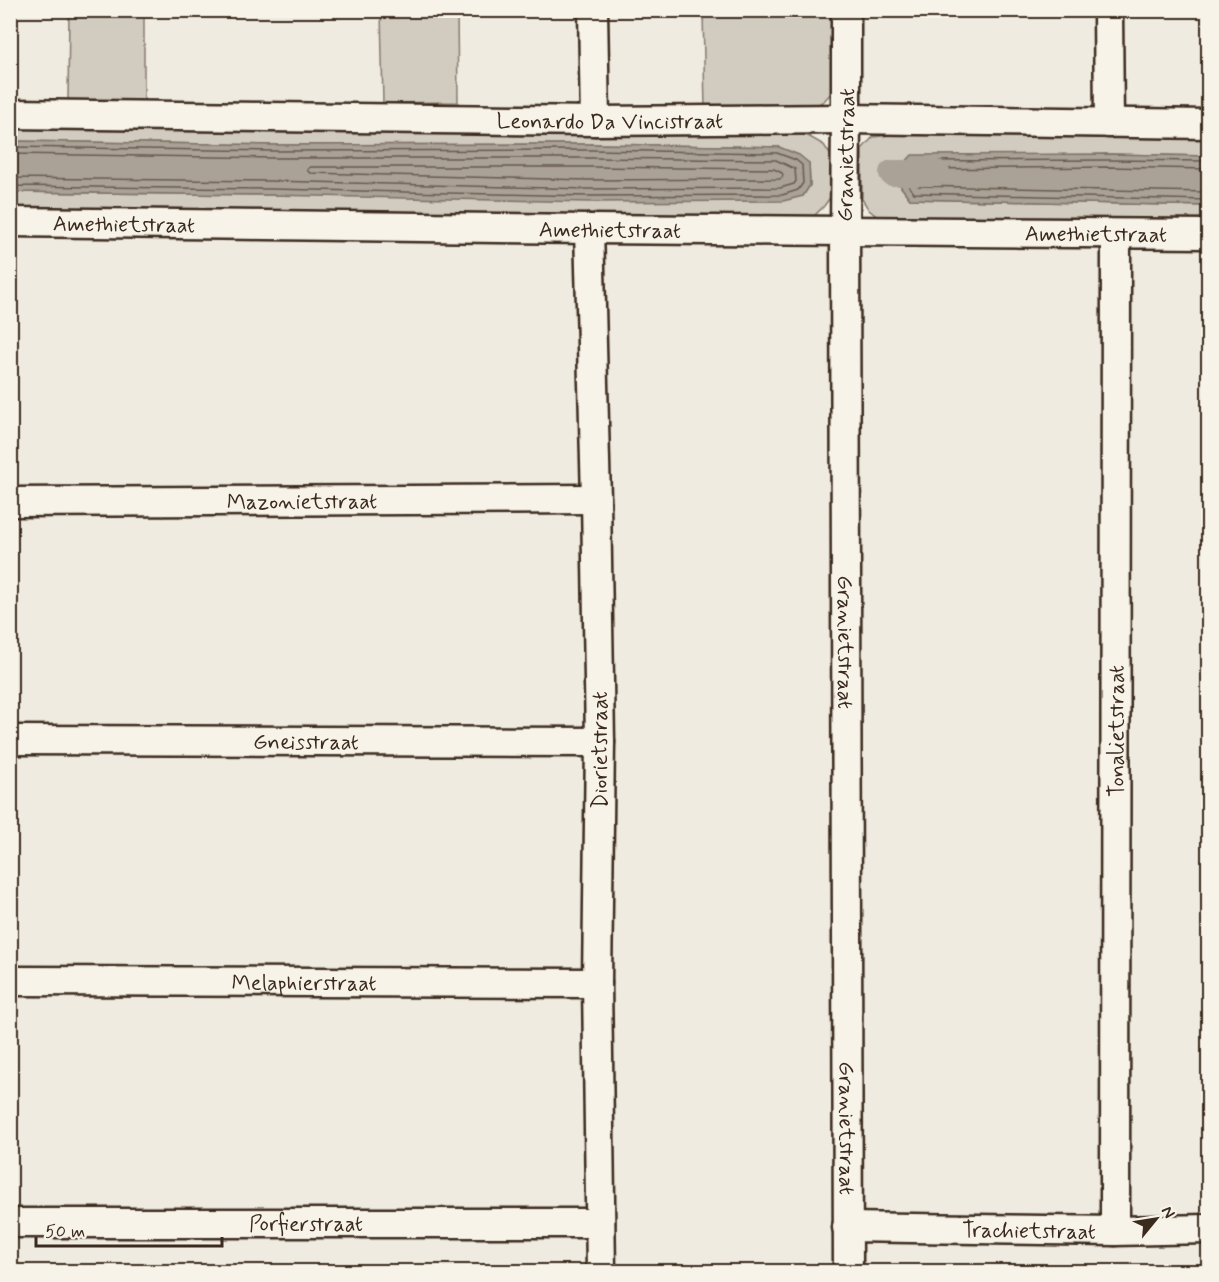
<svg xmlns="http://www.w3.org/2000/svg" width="1219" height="1282" viewBox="0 0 1219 1282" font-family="Mynerve,sans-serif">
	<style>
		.green { fill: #d1cbc0; stroke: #867a6f; stroke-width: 1.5 }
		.water { fill: #aaa296; stroke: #7e7266; stroke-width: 1.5 }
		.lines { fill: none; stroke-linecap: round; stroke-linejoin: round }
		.shore { stroke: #675a4e; stroke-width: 1.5 }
		.canal { stroke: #aaa296; stroke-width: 26 }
		.street-casing { stroke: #3b2a1e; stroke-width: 33 }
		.street { stroke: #f7f3e8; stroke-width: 28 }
		.labels { text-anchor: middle; stroke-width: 4.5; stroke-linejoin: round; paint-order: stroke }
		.street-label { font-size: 22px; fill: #3b2a1e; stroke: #f7f3e8 }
	</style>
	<rect width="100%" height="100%" fill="#efebe0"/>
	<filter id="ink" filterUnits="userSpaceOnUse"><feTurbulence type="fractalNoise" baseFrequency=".0167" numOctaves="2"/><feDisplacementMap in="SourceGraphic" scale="12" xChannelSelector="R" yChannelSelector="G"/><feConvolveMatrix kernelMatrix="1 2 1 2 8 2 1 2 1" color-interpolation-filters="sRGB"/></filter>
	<g filter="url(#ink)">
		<!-- green -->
		<g class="green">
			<polygon points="69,11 144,11 144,102 68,101"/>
			<polygon points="381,11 457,11 458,102 383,103"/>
			<polygon points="703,11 831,11 833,91 824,101 813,107 705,110"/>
			<polygon points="11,125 790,132 808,136 824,145 831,156 832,195 824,206 813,217 11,210 11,192 271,195 803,196 810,185 809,163 779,147 591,144 272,145 11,141"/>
			<polygon points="891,135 1208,138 1208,156 1108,154 902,166 901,187 910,199 1208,206 1208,221 879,218 869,210 862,199 862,149 873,137"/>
		</g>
		<!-- water -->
		<g class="water">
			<polygon points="11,141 272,145 591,144 779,147 799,155 809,163 810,185 803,196 783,201 587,202 271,195 11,192"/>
			<polygon points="1108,154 1208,156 1208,206 910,199 901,187 902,166 912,155"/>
		</g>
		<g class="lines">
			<!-- shore -->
			<g class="shore">
				<polyline points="10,147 272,151 591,150 777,153 796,160 802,165 803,183 798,190 782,195 587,196 271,189 10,186"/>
				<polyline points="10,154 272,158 591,158 776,160 795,169 796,181 794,184 780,188 587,189 271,181 10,178"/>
				<polyline points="1208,161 1108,160 916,161 908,169 907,184 914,193 1208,200"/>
				<polygon points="310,167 591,167 774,169 782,173 783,175 782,178 779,179 587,180 310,173 307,170"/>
				<polyline points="1208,169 1108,167 919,169 915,172 915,182 918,186 1208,192"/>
			</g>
			<!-- canal -->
			<polyline class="canal" points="892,173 937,173"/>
			<defs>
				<g id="street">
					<polyline points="593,10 595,121"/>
					<path id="s1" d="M846 10V119L845 230 848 1272"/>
					<polyline points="1108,10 1109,123"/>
					<path id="s2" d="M10 114 595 121 846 119 1208 124"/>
					<path id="s3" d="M10 222 589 229 1208 234"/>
					<polyline points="589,229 596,499 600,742 597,983 601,1272"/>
					<path id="s4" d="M10 502 596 499"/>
					<path id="s5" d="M10 740 600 742"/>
					<path id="s6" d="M10 981 597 983"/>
					<path id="s7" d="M10 1223H600"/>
					<path id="s8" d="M847 1227 1115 1231 1208 1229"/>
					<path id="s9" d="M1115 1231 1116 234"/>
				</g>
			</defs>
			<!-- street casing -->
			<use href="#street" class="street-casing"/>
			<!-- street -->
			<use href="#street" class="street"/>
		</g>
	</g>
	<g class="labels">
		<!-- street labels -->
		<g class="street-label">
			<text dy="8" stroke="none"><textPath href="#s2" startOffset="600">Leonardo Da Vincistraat</textPath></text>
			<text transform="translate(845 155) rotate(-89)" y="8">Granietstraat</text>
			<text dy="8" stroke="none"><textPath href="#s3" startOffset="114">Amethietstraat</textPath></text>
			<text dy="8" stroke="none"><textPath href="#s3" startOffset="600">Amethietstraat</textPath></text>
			<text dy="8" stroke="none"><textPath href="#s3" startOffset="1086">Amethietstraat</textPath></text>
			<text dy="8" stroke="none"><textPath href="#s4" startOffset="292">Mazonietstraat</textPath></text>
			<text dy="8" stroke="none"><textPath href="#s1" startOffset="632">Granietstraat</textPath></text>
			<text dy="8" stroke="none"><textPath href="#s9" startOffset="500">Tonalietstraat</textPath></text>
			<text dy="8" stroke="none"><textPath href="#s5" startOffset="296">Gneisstraat</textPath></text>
			<text transform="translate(599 750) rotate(-90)" y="8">Diorietstraat</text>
			<text dy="8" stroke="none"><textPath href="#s6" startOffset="294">Melaphierstraat</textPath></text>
			<text dy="8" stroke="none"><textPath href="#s1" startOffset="1118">Granietstraat</textPath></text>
			<text dy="8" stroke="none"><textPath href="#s7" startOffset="296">Porfierstraat</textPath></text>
			<text dy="8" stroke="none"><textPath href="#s8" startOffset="182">Trachietstraat</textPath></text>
		</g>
	</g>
	<!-- margin -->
	<rect width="1219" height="1282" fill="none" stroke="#f7f3e8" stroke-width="36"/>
	<rect x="18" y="18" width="1183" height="1246" fill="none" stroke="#3b2a1e" stroke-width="2" filter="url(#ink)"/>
	<!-- north arrow -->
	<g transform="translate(1156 1219) rotate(60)" stroke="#f7f3e8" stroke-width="4.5" paint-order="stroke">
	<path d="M0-4.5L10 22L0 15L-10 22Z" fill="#3b2a1e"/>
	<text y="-9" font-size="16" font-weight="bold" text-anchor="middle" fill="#3b2a1e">N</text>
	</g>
	<!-- scale -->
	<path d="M36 1237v9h186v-9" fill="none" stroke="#3b2a1e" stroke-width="3"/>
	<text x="45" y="1237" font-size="18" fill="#3b2a1e" stroke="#f7f3e8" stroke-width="4.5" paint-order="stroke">50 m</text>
</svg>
